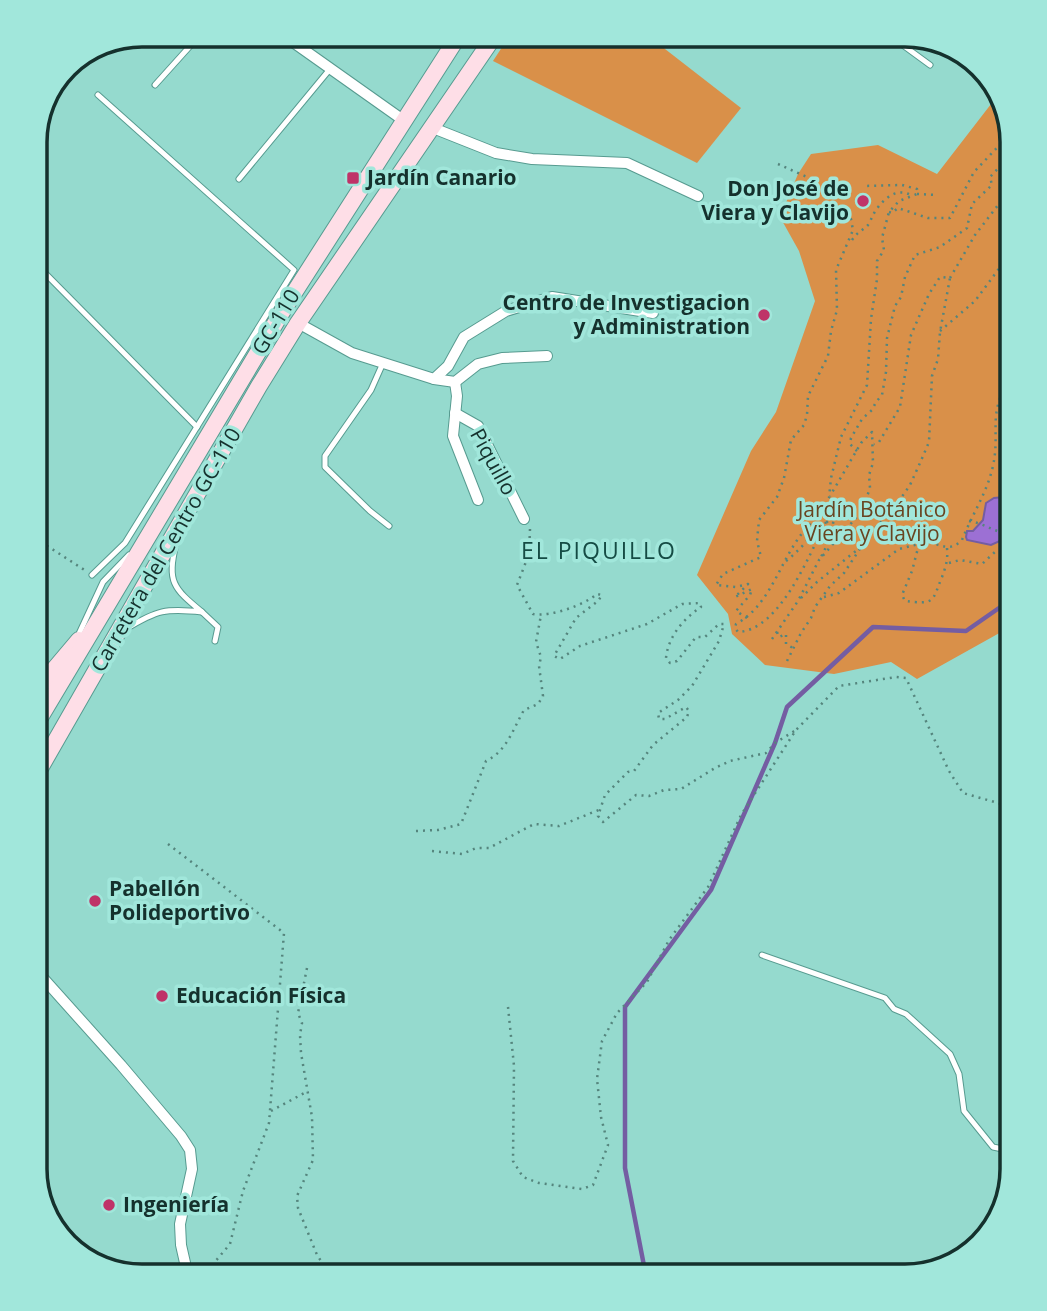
<svg xmlns="http://www.w3.org/2000/svg" width="1047" height="1311" viewBox="0 0 1047 1311" font-family="'Open Sans',sans-serif">
	<style>
		.green { fill: #d99049 }
		.water { fill: #9c70d4; stroke: #745da2; stroke-width: 2 }
		.lines { fill: none; stroke-linecap: round; stroke-linejoin: round }
		.stream { stroke: #745da2; stroke-width: 4.5 }
		.lane-casing { stroke: #579b90; stroke-width: 7 }
		.street-casing { stroke: #579b90; stroke-width: 12 }
		.secondary-casing { stroke: #579b90; stroke-width: 18 }
		.path { stroke: #55857d; stroke-width: 2.5; stroke-dasharray: 2 5; stroke-linecap: butt }
		.lane { stroke: #fff; stroke-width: 5 }
		.street { stroke: #fff; stroke-width: 10 }
		.secondary { stroke: #fedee7; stroke-width: 16 }
		.poi-dot { fill: #bf3368; stroke: #a1e7db; stroke-width: 2.5 }
		.labels { text-anchor: middle; stroke-width: 7; stroke-linejoin: round; paint-order: stroke }
		.poi-label { font-size: 21px; font-weight: bold; fill: #15312d; stroke: #a1e7db; text-anchor: start }
		.street-label { font-size: 21px; fill: #15312d; stroke: #a1e7db }
		.park-label { font-size: 21px; fill: #694420; stroke: #a1e7db }
		.neighbourhood-label { font-size: 23px; letter-spacing: 2px; fill: #154b44; stroke: #a1e7db }
		.rim { fill: none; stroke: #15312d; stroke-width: 3.5 }
	</style>
	<rect width="100%" height="100%" fill="#95dace"/>
	<!-- green -->
	<g class="green">
		<polygon points="510,35 647,35 741,108 697,163 493,61"/>
		<polygon points="998,95 1012,142 1012,626 917,679 891,662 834,674 765,665 732,634 728,614 697,575 751,451 776,412 815,301 799,251 780,217 798,174 811,154 878,145 937,174"/>
	</g>
	<!-- water -->
	<path class="water" d="M1004 497 1010 500C1009 515 1008 527 1002 540L991 545 967 540 966 537 967 531H973L983 520 986 503 994 498Z"/>
	<g class="lines">
		<!-- stream -->
		<polyline class="stream" points="646,1276 625,1168 625,1007 711,890 775,743 787,707 873,627 966,631 1012,599"/>
		<defs>
			<g id="lane">
				<polyline points="889,35 930,65"/>
				<polyline points="155,85 200,35"/>
				<polyline points="239,179 330,69"/>
				<polyline points="35,263 197,427"/>
				<polyline points="383,363 371,390 325,456 325,467 370,511 389,526"/>
				<polyline points="92,575 125,543 294,270 98,95"/>
				<polyline points="202,612 218,627 215,641"/>
				<path d="M126 629C157 610 166 608 202 612 173 588 167 582 176 544"/>
				<polyline points="77,638 103,582 129,555"/>
				<polyline points="762,955 885,998 894,1009 906,1014 950,1054 959,1074 964,1111 993,1147 1012,1151"/>
			</g>
			<g id="street">
				<polyline points="283,35 403,120"/>
				<polyline points="433,128 496,153 532,159 627,163 698,196"/>
				<polyline points="298,323 352,353 434,379 448,366 464,337 506,311 552,297 653,313"/>
				<polyline points="434,379 455,382 478,364 502,358 547,356"/>
				<polyline points="455,382 457,396 453,436 478,500"/>
				<polyline points="455,413 478,426 524,519"/>
				<polyline points="35,969 121,1065 181,1136 190,1150 192,1169 180,1224 181,1245 188,1276"/>
			</g>
			<g id="secondary">
				<polyline points="35,692 79,640"/>
				<polyline points="35,726 285,307 459,35"/>
				<polyline points="35,777 259,386 298,323 495,35"/>
			</g>
		</defs>
		<!-- lane casing -->
		<use href="#lane" class="lane-casing"/>
		<!-- street casing -->
		<use href="#street" class="street-casing"/>
		<!-- secondary casing -->
		<use href="#secondary" class="secondary-casing"/>
		<!-- path -->
		<g class="path">
			<polyline points="778,164 847,195"/>
			<polyline points="917,194 937,195"/>
			<polyline points="889,212 892,213 898,208 928,218 950,218 974,172 1010,134"/>
			<path d="M852 240C857 232 862 231 868 225 869 224 872 217 873 215 880 202 896 185 912 196"/>
			<polyline points="950,278 975,235 1012,187"/>
			<polyline points="940,331 975,301 1012,251"/>
			<polyline points="857,451 850,444 851,438 862,419 872,410 876,402 882,395 886,372 887,338 895,306 901,297 905,277 915,255 940,247 967,228 972,204 992,185 990,177 1007,159 1012,158"/>
			<path d="M969 521C987 524 994 533 1012 534"/>
			<path d="M826 522C809 555 780 630 738 632L735 628 736 624C774 603 780 555 810 524L812 515 825 506 829 498 831 478 841 437 867 385 871 319 877 279V261L884 250 882 238 889 212 899 201 917 194V189L902 185 863 186"/>
			<path d="M530 529 529 554 517 585 533 614C551 617 584 605 597 594L602 595 598 601 576 618 554 656 560 659 580 646 647 624 682 604 700 603 701 607C683 619 668 637 666 658L670 663 677 661 696 637H705L719 624H724L719 641 692 686 678 700 658 713 659 719H665L686 707 689 711 687 717 653 745 634 771 628 772 605 795 598 816 603 822 636 795 649 796 664 790 681 789 715 768 730 761 766 753 775 743 796 730"/>
			<polyline points="35,538 86,571"/>
			<path d="M947 548C948 560 946 566 942 577 932 601 936 605 905 601L902 595 912 571 919 544 925 541C939 544 950 553 962 540 971 517 986 494 992 470 1002 431 985 415 1012 376"/>
			<path d="M786 561C804 547 815 529 834 517L831 537 821 557"/>
			<polyline points="949,563 960,560 982,564 996,551 1010,550"/>
			<polyline points="1005,573 1010,550 1010,534"/>
			<polyline points="824,597 839,593 899,549 919,544"/>
			<polyline points="801,598 817,582 857,550"/>
			<polyline points="747,618 736,611 750,595 752,589 735,597 748,584 736,587 716,585 723,574 761,557 757,541 759,520 777,497 784,478 791,440 804,425 807,415 808,396 828,356 831,331 837,310 836,270 853,230 849,209"/>
			<polyline points="777,632 779,637 786,634 786,644 793,648"/>
			<polyline points="772,639 798,601 819,560 862,511 870,488 869,475 873,463 872,432 861,443 830,496"/>
			<polyline points="787,661 801,633 811,618 815,607 830,586 844,573 871,532 892,511 910,485 920,463 929,442 932,376 938,359 940,332 950,278 940,277 929,294 911,335 900,407 879,442 874,444"/>
			<path d="M416 831 438 830 461 824 486 761C507 751 513 729 524 710L538 704 543 696 539 666 541 657 536 642 541 615"/>
			<polyline points="168,844 284,933 269,1123 243,1191 230,1244 203,1276"/>
			<polyline points="432,851 462,854 476,848 489,848 534,824 559,826 601,809"/>
			<polyline points="307,968 298,1013 302,1023 300,1035 301,1053 312,1117 313,1160 297,1196 298,1208 317,1255 331,1276"/>
			<polyline points="508,1007 514,1066 513,1161 523,1177 539,1183 582,1189 593,1185 608,1145 601,1117 597,1079 602,1041 617,1013 647,982 669,940 708,887 741,815 796,730 839,686 896,677 906,678 949,771 963,793 1012,807"/>
			<polyline points="271,1111 308,1091"/>
		</g>
		<!-- lane -->
		<use href="#lane" class="lane"/>
		<!-- street -->
		<use href="#street" class="street"/>
		<!-- secondary -->
		<use href="#secondary" class="secondary"/>
	</g>
	<!-- markers -->
	<g class="poi-dot">
		<rect x="346" y="171" width="14" height="14" rx="3.5"/>
		<circle cx="863" cy="201" r="7"/>
		<circle cx="764" cy="315" r="7"/>
		<circle cx="95" cy="901" r="7"/>
		<circle cx="162" cy="996" r="7"/>
		<circle cx="109" cy="1205" r="7"/>
	</g>
	<g class="labels">
		<!-- poi labels -->
		<g class="poi-label">
			<text x="367" y="185">Jardín Canario</text>
			<text x="849" y="196" text-anchor="end">Don José de<tspan x="849" dy="24">Viera y Clavijo</tspan></text>
			<text x="750" y="310" text-anchor="end">Centro de Investigacion<tspan x="750" dy="24">y Administration</tspan></text>
			<text x="109" y="896">Pabellón<tspan x="109" dy="24">Polideportivo</tspan></text>
			<text x="176" y="1003">Educación Física</text>
			<text x="123" y="1212">Ingeniería</text>
		</g>
		<!-- street labels -->
		<g class="street-label">
			<text transform="translate(276 322) rotate(-59)" y="7">GC-110</text>
			<text transform="translate(493 462) rotate(61)" y="7">Piquillo</text>
			<text transform="translate(166 550) rotate(-60)" y="7">Carretera del Centro GC-110</text>
		</g>
		<!-- park labels -->
		<g class="park-label">
			<text x="872" y="517">Jardín Botánico<tspan x="872" dy="24">Viera y Clavijo</tspan></text>
		</g>
		<!-- neighbourhood labels -->
		<g class="neighbourhood-label">
			<text x="599" y="559">EL PIQUILLO</text>
		</g>
	</g>
	<!-- crop -->
	<path d="M0 0H1047V1311H0ZM142 47H905A95 95 0 0 1 1000 142V1169A95 95 0 0 1 905 1264H142A95 95 0 0 1 47 1169V142A95 95 0 0 1 142 47Z" fill="#a1e7db" fill-rule="evenodd"/>
	<path class="rim" d="M142 47H905A95 95 0 0 1 1000 142V1169A95 95 0 0 1 905 1264H142A95 95 0 0 1 47 1169V142A95 95 0 0 1 142 47Z"/>
</svg>
